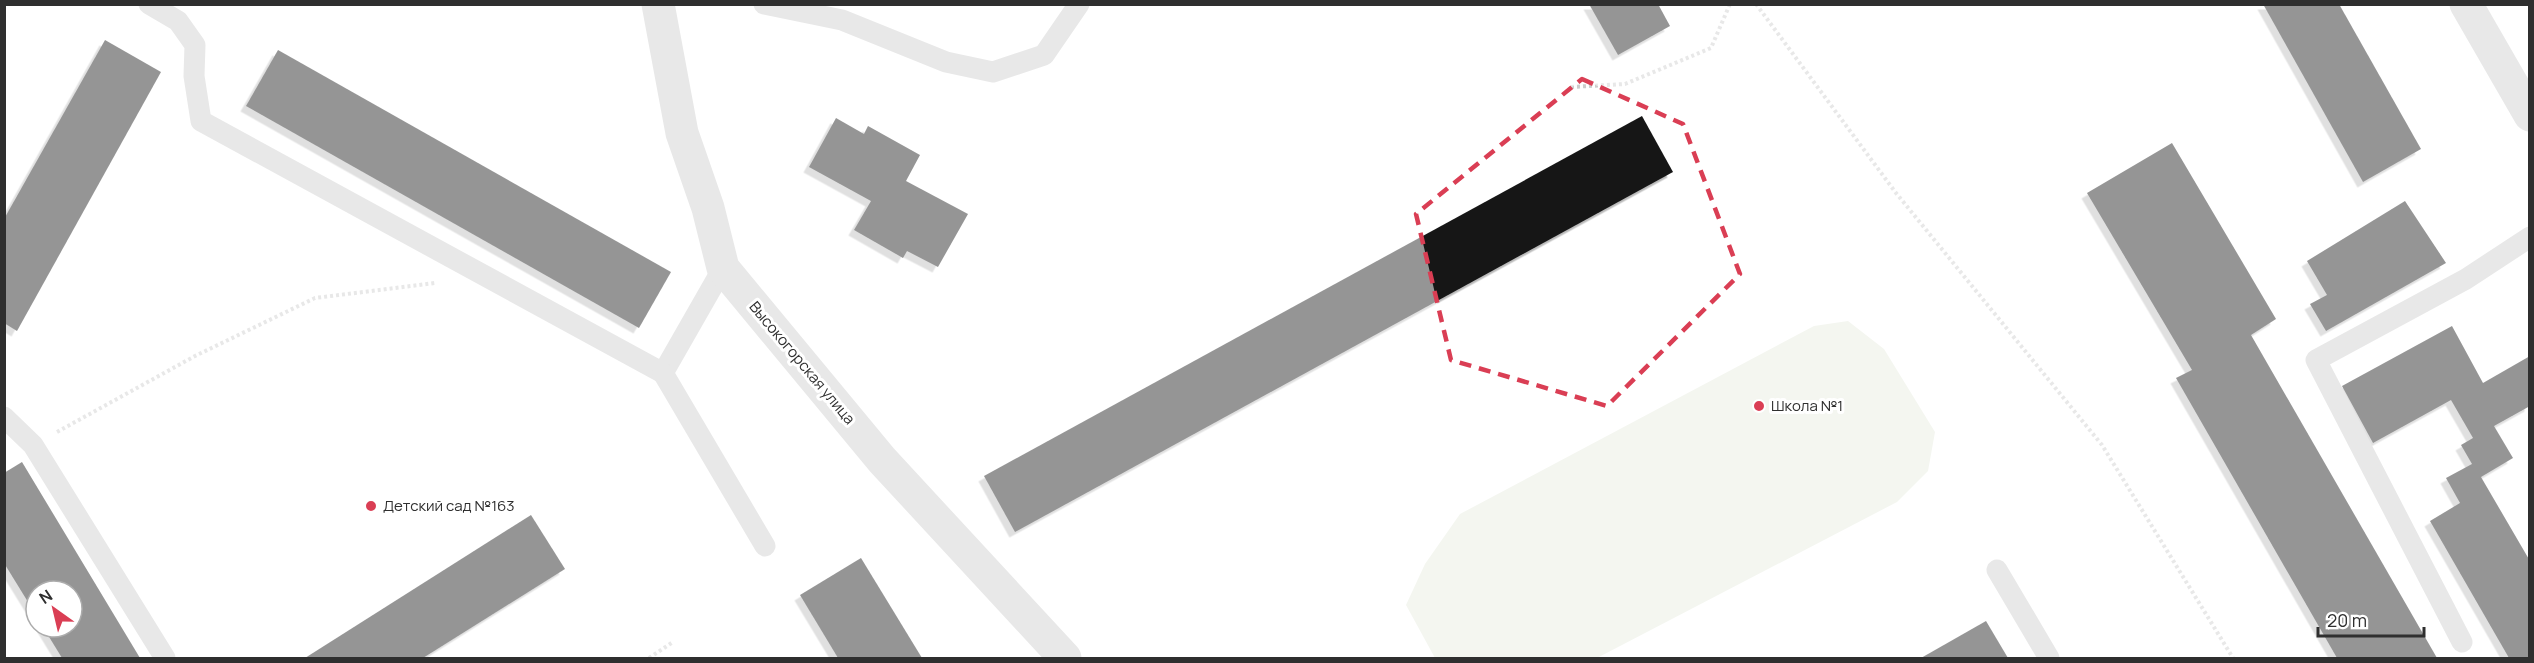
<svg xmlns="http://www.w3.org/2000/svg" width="2534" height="663" viewBox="0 0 2534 663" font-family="Manrope,sans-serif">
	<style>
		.green { fill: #e6ebde }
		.building { fill: #161616; filter: url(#shadow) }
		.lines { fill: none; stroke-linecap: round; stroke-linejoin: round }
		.path { stroke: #ccc; stroke-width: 4; stroke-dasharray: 3 3; stroke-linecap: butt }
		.lane { stroke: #ccc; stroke-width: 21 }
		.street { stroke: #ccc; stroke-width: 33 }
		.marked { fill: none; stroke: #da3e54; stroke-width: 4.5; stroke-dasharray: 12 8; stroke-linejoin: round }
		.poi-dot { fill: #da3e54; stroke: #fff; stroke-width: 2 }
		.labels { text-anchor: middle; stroke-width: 6; stroke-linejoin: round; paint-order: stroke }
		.street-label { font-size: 15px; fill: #2f2f2f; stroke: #fff }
		.poi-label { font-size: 15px; fill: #2f2f2f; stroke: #fff; text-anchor: start }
	</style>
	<defs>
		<filter id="shadow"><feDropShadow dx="-5.5" dy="5.5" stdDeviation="0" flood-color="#0004"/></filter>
	</defs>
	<rect width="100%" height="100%" fill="#fff"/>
	<!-- green -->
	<polygon class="green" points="1848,321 1884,349 1935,432 1928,471 1897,502 1597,658 1435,658 1406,605 1425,564 1460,514 1814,326"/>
	<!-- building -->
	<g class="building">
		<polygon points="1589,4 1658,4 1670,26 1618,55"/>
		<polygon points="2263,4 2339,4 2421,149 2363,182"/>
		<polygon points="105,40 161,72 17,331 4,323 4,219"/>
		<polygon points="278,50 671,272 639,328 246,106"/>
		<polygon points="1642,116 1673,172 1015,532 984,476"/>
		<polygon points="836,118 864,134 868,126 920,155 906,181 968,214 938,267 907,251 903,258 854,230 871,201 809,167"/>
		<polygon points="2172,143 2276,319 2251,335 2437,658 2337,658 2176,378 2192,370 2087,193"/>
		<polygon points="2405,201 2446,263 2326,331 2310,304 2327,295 2307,261"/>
		<polygon points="2452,326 2483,383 2530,356 2530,406 2494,426 2513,458 2481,477 2530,561 2530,658 2509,658 2430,521 2460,503 2446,478 2472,464 2461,445 2473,438 2451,400 2373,443 2342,386"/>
		<polygon points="22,462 140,658 62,658 43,627 72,627 72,591 36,591 36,615 4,563 4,473"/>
		<polygon points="531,515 565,569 423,658 305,658"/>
		<polygon points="861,558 922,658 838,658 800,595"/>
		<polygon points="1986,621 2008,658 1921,658"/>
	</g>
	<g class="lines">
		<!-- path -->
		<g class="path">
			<polyline points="1756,4 1896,193 2102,445 2233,658"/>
			<polyline points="1571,87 1625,84 1711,48 1730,4"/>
			<polyline points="57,432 195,356 315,298 435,283"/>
			<polyline points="649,658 673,642"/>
		</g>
		<!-- lane -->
		<g class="lane">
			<polyline points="149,4 178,21 195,45 194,76 201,121 663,373 723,268"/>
			<polyline points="764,4 842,20 946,62 993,72 1044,55 1079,4"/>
			<polyline points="663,373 765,546"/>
			<polyline points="4,417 33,445 165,658"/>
			<polyline points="1997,570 2049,658"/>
			<polyline points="2462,642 2316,360 2466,279 2530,237"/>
		</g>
		<!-- street -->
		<g class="street">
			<polyline points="658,4 682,133 708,208 723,268 882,460 1065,658"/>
			<polyline points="2466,4 2530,115"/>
		</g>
	</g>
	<!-- marked area -->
	<path d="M0 0H2534V663H0ZM1582 79 1683 124 1740 274 1607 406 1451 360 1416 214Z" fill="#fff" fill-opacity=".55" fill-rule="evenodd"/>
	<path class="marked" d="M1582 79 1683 124 1740 274 1607 406 1451 360 1416 214Z"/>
	<!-- markers -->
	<g class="poi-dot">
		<circle cx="1759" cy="406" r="6"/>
		<circle cx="371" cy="506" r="6"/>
	</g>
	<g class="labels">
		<!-- street labels -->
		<g class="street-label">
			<text transform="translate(802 363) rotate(50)" y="5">Высокогорская улица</text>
		</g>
		<!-- poi labels -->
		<g class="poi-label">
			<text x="1771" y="411">Школа №1</text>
			<text x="383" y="511">Детский сад №163</text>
		</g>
	</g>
	<!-- border -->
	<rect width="2534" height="663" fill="none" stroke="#2f2f2f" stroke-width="12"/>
	<!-- north arrow -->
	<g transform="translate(54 609) rotate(326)"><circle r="28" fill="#ffffff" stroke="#acacac" stroke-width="1.5"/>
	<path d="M0-4.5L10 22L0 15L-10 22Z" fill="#da3e54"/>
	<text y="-9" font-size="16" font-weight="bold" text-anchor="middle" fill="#2f2f2f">N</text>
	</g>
	<!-- scale -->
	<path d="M2318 627v9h106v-9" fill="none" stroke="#2f2f2f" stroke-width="3"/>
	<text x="2327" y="627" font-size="18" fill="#2f2f2f" stroke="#ffffff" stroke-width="4.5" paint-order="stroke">20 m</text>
</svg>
